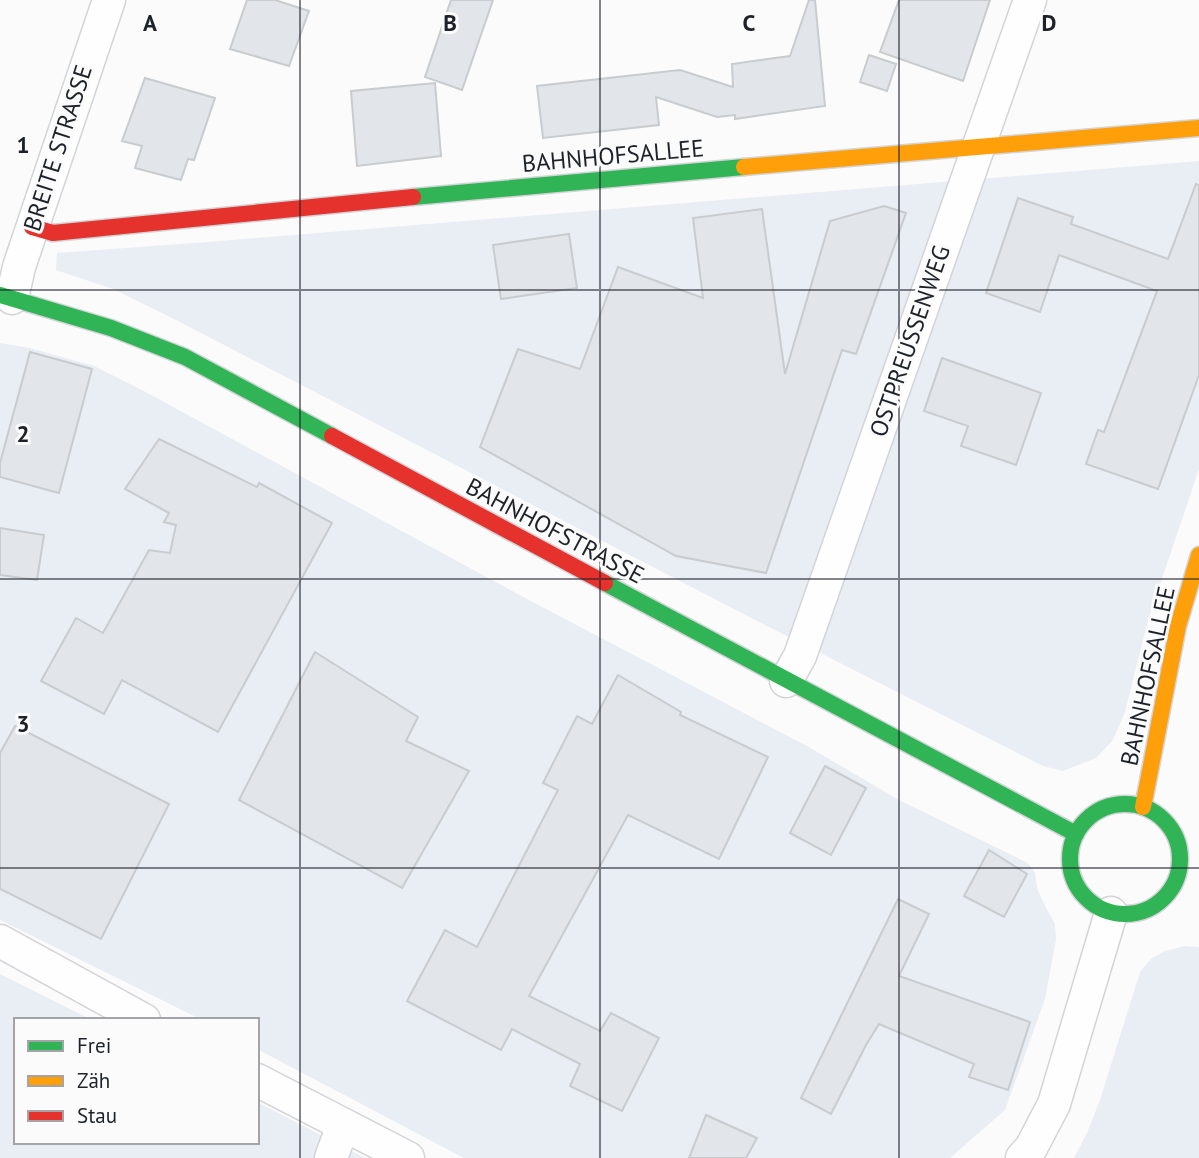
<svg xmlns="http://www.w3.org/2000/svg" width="1199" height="1158" viewBox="0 0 1199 1158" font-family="'PT Sans',sans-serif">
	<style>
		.built { fill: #e9edf4 }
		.building { fill: #e2e5e9; stroke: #c8cccf; stroke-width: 2 }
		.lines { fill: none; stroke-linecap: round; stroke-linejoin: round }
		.street-casing { stroke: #d2d4d8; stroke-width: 35 }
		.fast-casing { stroke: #d2d4d8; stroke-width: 19 }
		.slow-casing { stroke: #d2d4d8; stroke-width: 19 }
		.jam-casing { stroke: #d2d4d8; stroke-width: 19 }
		.street { stroke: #fefefe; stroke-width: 32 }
		.fast { stroke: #30b455; stroke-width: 16 }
		.slow { stroke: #ff9f0a; stroke-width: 16 }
		.jam { stroke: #e5322d; stroke-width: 16 }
		.grid { fill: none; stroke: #1d2129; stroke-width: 2; stroke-opacity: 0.55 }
		.labels { text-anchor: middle; stroke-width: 6; stroke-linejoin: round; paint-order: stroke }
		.street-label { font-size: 24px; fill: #1d2129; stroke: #fbfbfb }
		.grid-label { font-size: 23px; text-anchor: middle; font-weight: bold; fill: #1d2129; stroke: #fbfbfb; stroke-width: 6; stroke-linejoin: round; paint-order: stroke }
	</style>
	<rect width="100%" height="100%" fill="#fbfbfb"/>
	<!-- built -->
	<g class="built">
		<polygon points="1199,161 1199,469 1148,620 1125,712 1113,740 1096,758 1063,771 1043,766 759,622 174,319 113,289 56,270 57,253 208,242"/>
		<polygon points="0,343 30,348 94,366 142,390 527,599 807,746 899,800 1028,863 1035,873 1037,888 1044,904 1055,924 1056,940 1045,999 1005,1110 950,1158 464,1158 257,1049 257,1020 202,1020 0,920"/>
		<polygon points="1185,946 1199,947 1199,1158 1074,1158 1087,1133 1100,1100 1140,972 1152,958 1165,951"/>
		<polygon points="0,974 92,1020 16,1020 16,1142 257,1142 257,1102 365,1158 0,1158"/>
	</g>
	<!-- building -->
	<g class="building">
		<polygon points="247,0 275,0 309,11 289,66 230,49"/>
		<polygon points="451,0 493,0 462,90 425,77"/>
		<polygon points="809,0 815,0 825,106 735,119 735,115 717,117 656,97 659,125 543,138 537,86 680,70 733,87 732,64 790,56"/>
		<polygon points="899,0 990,0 963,81 880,52"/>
		<polygon points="869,55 896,64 887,91 860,82"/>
		<polygon points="145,78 215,98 194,160 188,159 181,180 135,168 142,146 122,141"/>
		<polygon points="435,83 441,156 357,166 351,91"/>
		<polygon points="1196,184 1199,185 1199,375 1158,489 1086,464 1098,430 1104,432 1157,291 1059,255 1040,312 986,293 1018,198 1073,217 1071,224 1168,259"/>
		<polygon points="884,206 906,213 856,354 842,350 766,573 676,556 480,447 518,349 580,369 618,267 703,298 693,218 762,209 785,374 830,221"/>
		<polygon points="569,234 577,288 501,299 493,245"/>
		<polygon points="30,352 92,369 59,493 0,477 0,463"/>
		<polygon points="942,358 1041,393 1016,465 961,446 968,426 924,411"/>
		<polygon points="159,439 257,487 259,483 332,523 218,732 122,680 104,714 41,681 76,618 103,633 149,550 170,553 176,525 164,522 169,513 125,489"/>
		<polygon points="0,528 44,535 37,580 0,575"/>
		<polygon points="315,652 418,717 406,741 469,771 402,888 239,800"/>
		<polygon points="618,675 681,712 680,715 768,757 719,859 628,815 529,996 600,1031 611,1013 659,1038 622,1111 570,1086 580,1064 512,1029 501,1050 407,1001 445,930 477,947 558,790 543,783 577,716 592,724"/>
		<polygon points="15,726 169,804 101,939 0,889 0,753"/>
		<polygon points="825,766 866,788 831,855 790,833"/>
		<polygon points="989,850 1027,874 1004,917 964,896"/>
		<polygon points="898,899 929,914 899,976 1030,1022 1008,1090 969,1077 974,1064 879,1024 866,1045 831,1114 801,1098"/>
		<polygon points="706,1115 757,1138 746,1158 689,1158"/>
	</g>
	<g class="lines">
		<defs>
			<g id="street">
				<polyline points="12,298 19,267 109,0"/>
				<polyline points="786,681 800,656 1030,0"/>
				<polyline points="0,941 144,1020"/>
				<polyline points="257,1080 408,1158"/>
				<polyline points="331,1158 343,1125"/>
				<polyline points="1022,1158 1031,1148 1054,1104 1111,913"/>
			</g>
			<g id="fast">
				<polyline points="413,197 744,167"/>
				<polyline points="0,295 111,328 185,357 332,436"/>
				<polyline points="605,583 1076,834"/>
				<circle cx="1125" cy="859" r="55"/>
			</g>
			<g id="slow">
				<polyline points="744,167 1199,128"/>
				<polyline points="1143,807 1178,626 1199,555"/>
			</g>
			<g id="jam">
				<polyline points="32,227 53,233 413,197"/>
				<polyline points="332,436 605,583"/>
			</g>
		</defs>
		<!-- street casing -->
		<use href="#street" class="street-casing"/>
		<!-- fast casing -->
		<use href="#fast" class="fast-casing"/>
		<!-- slow casing -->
		<use href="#slow" class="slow-casing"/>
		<!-- jam casing -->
		<use href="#jam" class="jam-casing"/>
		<!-- street -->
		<use href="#street" class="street"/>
		<!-- fast -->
		<use href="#fast" class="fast"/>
		<!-- slow -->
		<use href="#slow" class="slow"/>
		<!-- jam -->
		<use href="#jam" class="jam"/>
	</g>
	<!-- grid -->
	<path class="grid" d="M300 0V1158M600 0V1158M899 0V1158M0 290H1199M0 579H1199M0 868H1199"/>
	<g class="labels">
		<!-- street labels -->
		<g class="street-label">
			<text transform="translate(58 148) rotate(-72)" y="8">BREITE STRASSE</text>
			<text transform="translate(613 156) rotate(-5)" y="8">BAHNHOFSALLEE</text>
			<text transform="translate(910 341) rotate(-71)" y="8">OSTPREUSSENWEG</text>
			<text transform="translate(555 531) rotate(28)" y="8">BAHNHOFSTRASSE</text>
			<text transform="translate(1148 676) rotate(-78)" y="8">BAHNHOFSALLEE</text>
		</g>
	</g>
	<g class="grid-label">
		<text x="150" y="31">A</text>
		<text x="450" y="31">B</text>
		<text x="749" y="31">C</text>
		<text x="1049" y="31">D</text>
		<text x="23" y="153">1</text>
		<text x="23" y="442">2</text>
		<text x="23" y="732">3</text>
	</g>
	<!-- legend -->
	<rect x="14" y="1018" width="245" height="126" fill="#fbfbfb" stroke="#a2a4a7" stroke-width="2"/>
	<rect x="28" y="1041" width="35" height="10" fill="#30b455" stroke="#a2a4a7" stroke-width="2"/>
	<text x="77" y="1053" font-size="21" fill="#1d2129">Frei</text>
	<rect x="28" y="1076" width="35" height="10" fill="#ff9f0a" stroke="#a2a4a7" stroke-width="2"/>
	<text x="77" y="1088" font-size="21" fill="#1d2129">Zäh</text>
	<rect x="28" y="1111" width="35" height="10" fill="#e5322d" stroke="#a2a4a7" stroke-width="2"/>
	<text x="77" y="1123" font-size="21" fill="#1d2129">Stau</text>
</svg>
